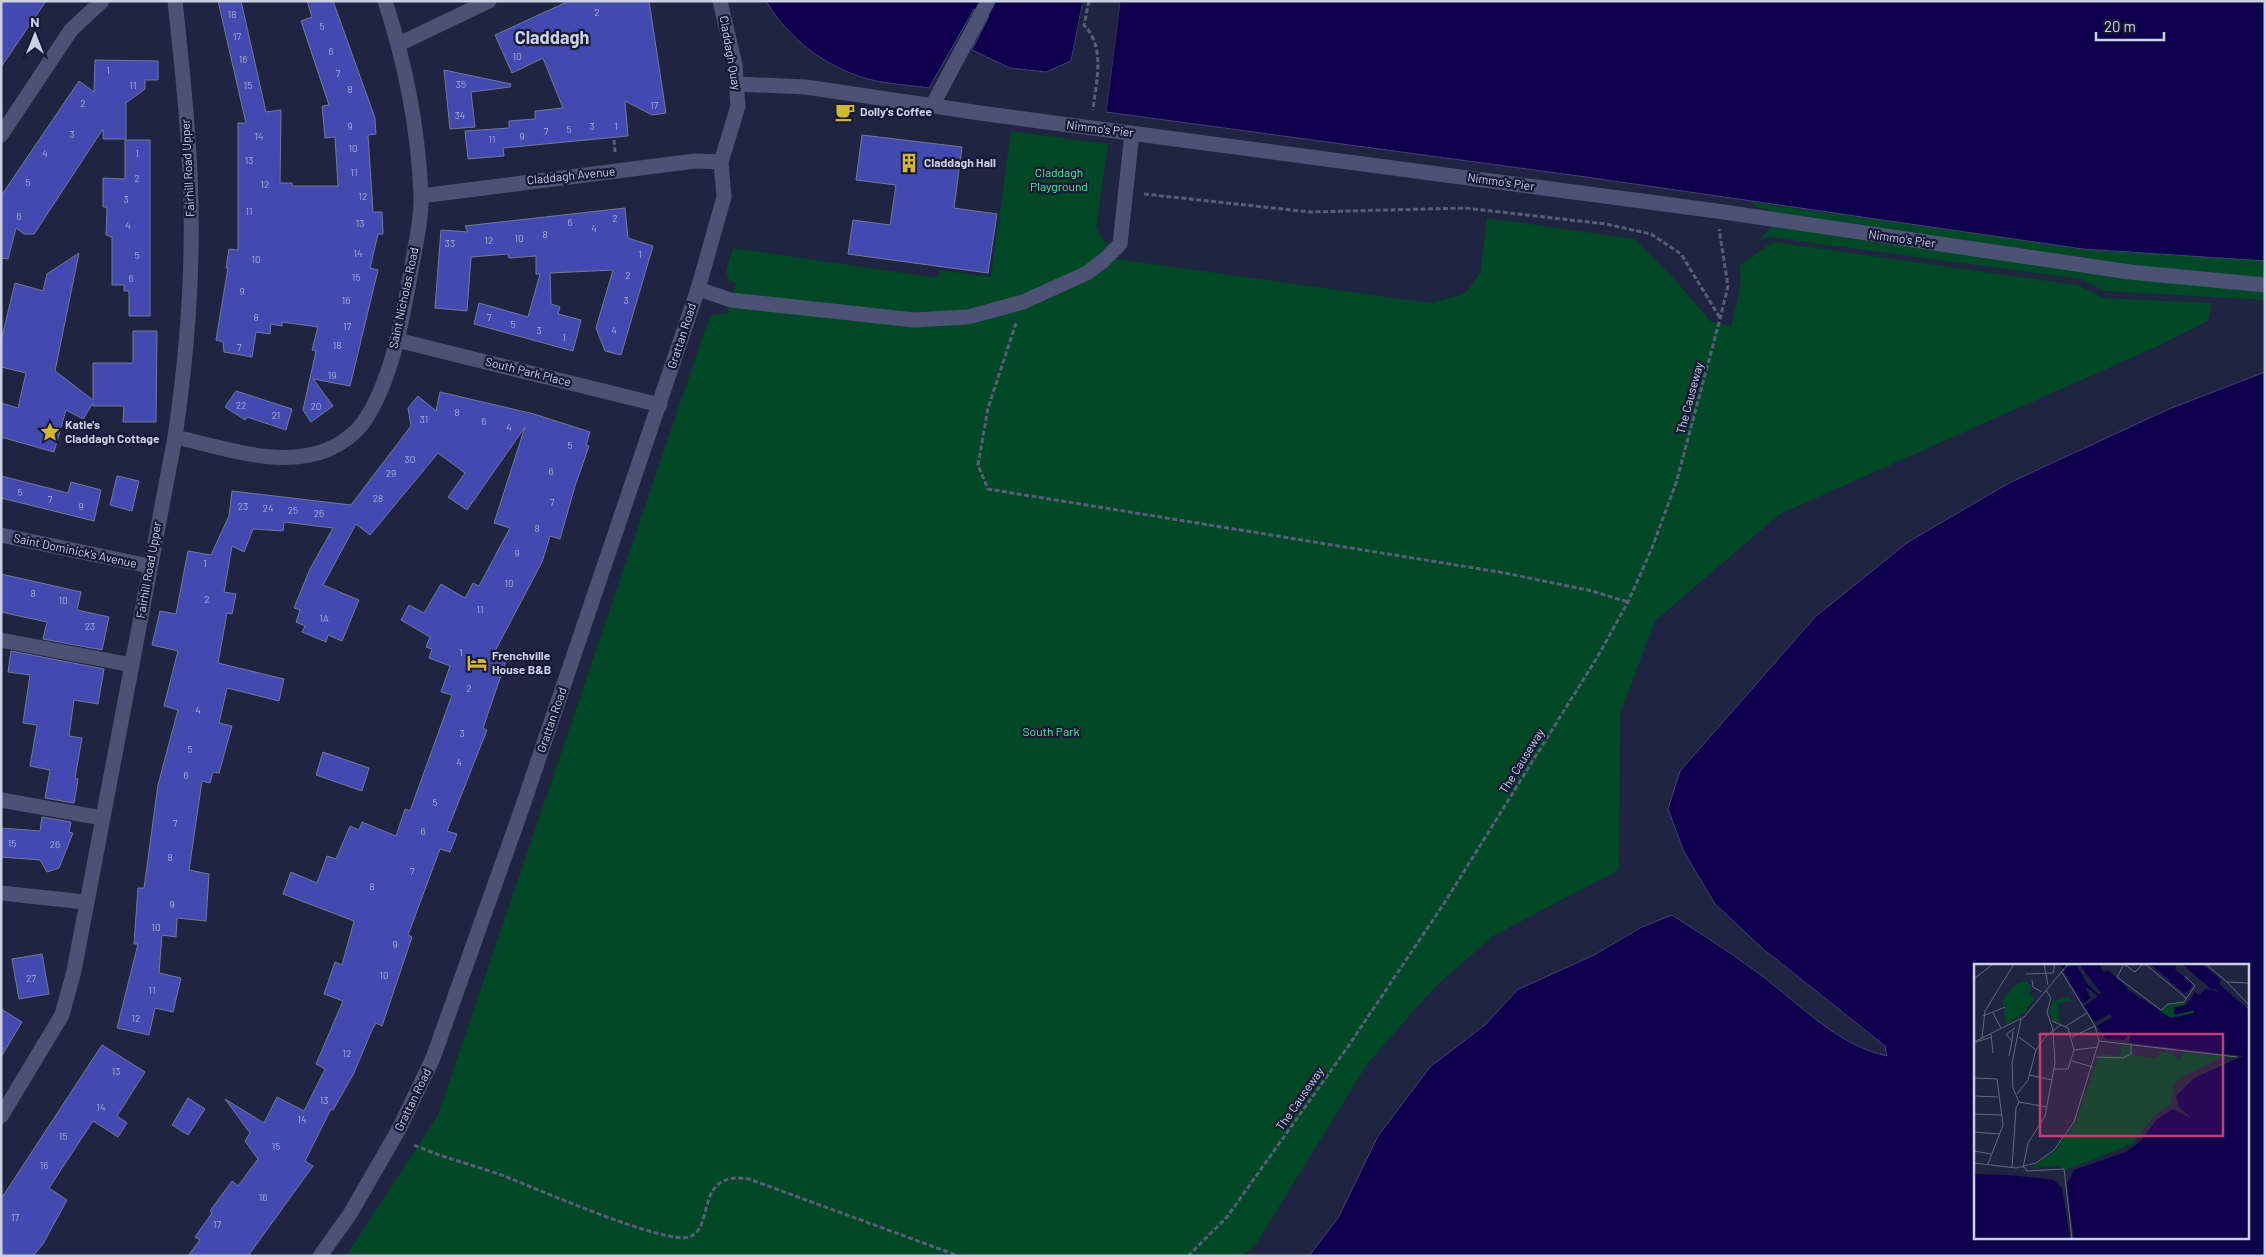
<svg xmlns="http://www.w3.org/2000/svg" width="2266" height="1257" viewBox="0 0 2266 1257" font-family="Barlow,sans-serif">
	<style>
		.green { fill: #004826 }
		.water { fill: #0e004d; stroke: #473e7a; fill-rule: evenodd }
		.pier { fill: #1f2441 }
		.building { fill: #434aaf; stroke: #72799c }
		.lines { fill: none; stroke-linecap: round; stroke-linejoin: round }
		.path { stroke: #595e78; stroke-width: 3; stroke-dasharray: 5 2.5; stroke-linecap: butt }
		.minor { stroke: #4b5273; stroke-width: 15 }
		.labels { text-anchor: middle; stroke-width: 4.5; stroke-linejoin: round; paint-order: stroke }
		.number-label { font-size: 10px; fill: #aaaed7 }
		.street-label { font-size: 12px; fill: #ccd0e4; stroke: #161a36 }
		.poi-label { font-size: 12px; font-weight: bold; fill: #ccd0e4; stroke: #161a36; text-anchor: start }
		.park-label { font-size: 12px; fill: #49f59a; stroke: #161a36 }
		.district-label { font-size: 18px; font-weight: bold; fill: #ccd0e4; stroke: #161a36 }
		.inset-road { fill: none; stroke: #646982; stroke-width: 1 }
		.view { fill: #c43d76; fill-opacity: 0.15; stroke: #c43d76; stroke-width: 2.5 }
		.inset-edge { fill: none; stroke: #ccd0e4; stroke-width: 2.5 }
	</style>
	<rect width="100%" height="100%" fill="#1f2441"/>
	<!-- green -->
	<g class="green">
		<polygon points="1011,131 1108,144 1096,228 1116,259 1431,303 1465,294 1480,273 1487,218 1634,239 1677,282 1710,321 1731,327 1741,282 1739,266 1773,242 2077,285 2103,298 2212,303 2208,321 2158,346 1780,514 1655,621 1620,714 1619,870 1493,936 1433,989 1367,1064 1256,1244 1242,1256 346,1256 438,1115 709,318 714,314 727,314 736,283 728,280 726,270 733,248 938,278 939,270 991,277"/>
		<polygon points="1750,202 2083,249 2265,261 2265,280 2183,274 1791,217 1759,208"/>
		<polygon points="1773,226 2265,290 2265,300 2105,291 2081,279 1769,237 1760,239"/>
	</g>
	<!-- water -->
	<g class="water">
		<path d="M766 1H1083L1071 61 1046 72 1010 68 972 50 989 16 974 9 929 88C909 85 887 84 868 79 825 67 789 39 766 1Z"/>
		<polygon points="1120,1 2265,1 2265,261 2083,249 1586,177 1106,112"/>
		<path d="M2265 372V1256H1309L1338 1218 1378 1136 1430 1067 1486 1024 1517 990 1594 955 1642 927 1672 915C1699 933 1727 950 1754 970 1796 1000 1835 1045 1887 1056L1885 1046 1762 948 1715 904 1684 852 1668 809 1680 771 1815 617 1908 542 2009 483 2169 409ZM1975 966H2247V1238H1975Z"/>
	</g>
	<!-- pier -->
	<g class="pier">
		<polygon points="1083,1 1085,2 1074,61 1071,64"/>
		<polygon points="1118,1 1120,1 1106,112 1103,111"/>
	</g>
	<!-- building -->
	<g class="building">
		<polygon points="1,1 46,1 1,67"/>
		<polygon points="218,1 241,1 266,112 281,110 280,183 292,183 292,186 338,186 335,137 325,138 322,106 329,105 301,21 312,17 307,1 333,1 375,118 376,134 368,135 373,212 382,212 383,234 378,234 370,268 378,270 350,386 313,379 333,406 311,422 303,410 316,351 312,350 318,327 282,322 282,326 271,324 270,334 256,332 252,357 224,352 223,342 216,340 228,268 226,268 229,249 238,250 238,123 246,123"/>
		<polygon points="569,1 649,1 666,113 652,115 625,101 628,136 503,148 504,156 468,159 465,131 509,128 509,121 535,119 535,111 563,108 543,58 512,73 495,35"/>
		<polygon points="95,60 158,61 158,80 145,80 145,89 126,103 126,139 103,139 103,129 34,234 24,234 16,228 8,259 1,258 1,196 79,81 94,92"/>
		<polygon points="444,70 511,84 510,87 471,92 475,127 450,129"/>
		<polygon points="862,135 962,147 954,208 997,214 988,273 848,254 853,220 890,225 896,185 856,180"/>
		<polygon points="125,140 150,140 150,316 129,316 129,291 124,291 124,285 112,285 112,237 106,235 107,207 103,207 103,178 125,179"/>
		<polygon points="625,208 628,238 653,246 621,355 605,351 596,328 613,270 550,273 551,304 560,307 558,314 581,320 573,351 474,324 479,303 528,317 540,274 536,274 536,256 509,258 508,254 471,257 467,311 435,308 441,230 468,232 465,226"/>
		<polygon points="79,253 55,371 93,400 93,363 133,363 133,331 157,331 156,422 123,422 124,406 93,406 93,403 83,419 66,410 54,452 1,437 1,403 18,408 26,373 1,367 1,341 15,283 43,291 47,274"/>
		<polygon points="236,391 292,409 286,430 247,417 245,420 225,407"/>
		<polygon points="440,392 534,414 590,432 586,445 589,446 575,486 560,539 550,536 542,562 494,653 507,658 483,728 487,730 447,831 457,834 450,852 440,849 408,935 412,937 382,1026 376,1023 372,1030 353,1075 333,1110 331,1109 305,1161 313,1166 248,1256 188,1256 200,1240 195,1237 212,1213 210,1211 232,1181 238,1186 258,1159 245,1141 250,1133 225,1099 264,1123 277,1097 304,1111 325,1069 316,1064 343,1001 324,994 335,962 342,965 354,921 283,894 291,872 317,883 327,856 336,859 350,826 359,830 362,822 396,836 405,809 410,811 452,695 441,692 450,666 429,658 432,649 426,647 430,637 401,620 409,605 424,613 441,584 465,598 473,583 479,586 510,528 494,523 525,427 467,510 448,497 465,473 438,453 370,535 356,524 323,585 359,600 342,641 328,635 326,642 302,632 305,626 296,622 300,610 294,608 310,569 333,528 284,522 283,531 253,529 244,552 232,546 224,592 236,594 232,614 227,613 218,663 284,679 279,701 227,688 219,723 232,726 219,773 213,772 210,783 202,781 189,870 209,874 206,921 177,918 176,937 162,935 159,973 181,978 173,1012 155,1008 149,1035 117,1028 138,944 134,944 138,888 144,888 158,785 178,710 164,706 178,651 152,645 160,611 176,614 188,551 211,555 229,516 232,491 351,505 411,426 408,408 418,396 436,411"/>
		<polygon points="1,476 68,493 71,482 101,490 94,521 1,498"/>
		<polygon points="117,476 139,481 132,511 110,505"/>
		<polygon points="1,574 81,592 77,610 109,617 102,650 43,639 47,622 1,612"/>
		<polygon points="11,651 104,669 98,704 74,700 69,736 82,738 75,778 78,779 74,803 45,798 50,770 30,766 37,725 23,723 30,675 8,672"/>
		<polygon points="323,752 369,768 362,791 316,775"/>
		<polygon points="42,817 71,822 69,832 73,833 59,868 47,872 40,860 1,857 1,828 40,831"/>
		<polygon points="42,954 49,994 19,999 12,959"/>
		<polygon points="1,1009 22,1022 1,1057"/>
		<polygon points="102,1045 145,1072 117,1116 127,1123 118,1137 93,1121 49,1188 67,1200 43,1244 33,1256 1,1256 1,1199"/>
		<polygon points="188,1098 205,1109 188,1135 172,1125"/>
	</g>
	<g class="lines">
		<!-- path -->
		<g class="path">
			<path d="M1089 1 1084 25C1106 48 1096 81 1093 110"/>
			<polyline points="614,140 615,152"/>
			<polyline points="1144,194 1310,212 1465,208 1606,224 1651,234 1681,254 1720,318"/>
			<polyline points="1016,323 988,408 978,465 988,489 1505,573 1592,591 1628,602"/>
			<path d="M414 1145C443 1158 474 1165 504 1176 535 1188 665 1245 689 1237 716 1228 693 1170 749 1179L959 1256"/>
			<polyline points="1188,1256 1227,1217 1347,1048 1445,902 1598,656 1628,602 1652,548 1676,483 1720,319 1728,286 1719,229"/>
		</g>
		<!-- minor -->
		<g class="minor">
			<polyline points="399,44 489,1"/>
			<polyline points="737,84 806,87 987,114 1717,211 2130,272 2265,285"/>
			<polyline points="932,106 988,1"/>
			<polyline points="1,135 71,30 102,1"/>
			<polyline points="421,196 695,161 721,162"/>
			<polyline points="698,289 731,300 914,320 968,317 1023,302 1087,273 1104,260 1120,244 1132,133"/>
			<polyline points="397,340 660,405"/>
			<path d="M175 437C223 447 279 469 327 450 341 444 354 435 363 423 393 380 403 315 412 265 416 242 422 217 421 194 418 127 406 65 385 1"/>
			<polyline points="1,535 149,566"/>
			<polyline points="1,640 132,665"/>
			<polyline points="1,800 102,818"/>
			<polyline points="1,893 85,902"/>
			<path d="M1 1116 62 1015 74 971 175 437C184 375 190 314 191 252 193 168 184 84 175 1"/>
			<polyline points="320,1256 350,1214 399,1129 433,1058 521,811 698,289 724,197 721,162 738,106 735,65 720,1"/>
		</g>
	</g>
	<!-- icons -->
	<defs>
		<symbol id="cafe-bare" viewBox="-9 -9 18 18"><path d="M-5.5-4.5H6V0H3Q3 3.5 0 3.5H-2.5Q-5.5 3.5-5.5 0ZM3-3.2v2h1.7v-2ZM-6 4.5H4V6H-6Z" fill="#d4b635" stroke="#161a36" stroke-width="2.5" paint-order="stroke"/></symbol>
		<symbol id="building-bare" viewBox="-9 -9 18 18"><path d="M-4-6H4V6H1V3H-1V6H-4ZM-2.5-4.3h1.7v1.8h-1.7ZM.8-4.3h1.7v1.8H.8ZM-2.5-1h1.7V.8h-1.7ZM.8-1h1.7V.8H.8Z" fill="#d4b635" stroke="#161a36" stroke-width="2.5" paint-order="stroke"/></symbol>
		<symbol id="sight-bare" viewBox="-9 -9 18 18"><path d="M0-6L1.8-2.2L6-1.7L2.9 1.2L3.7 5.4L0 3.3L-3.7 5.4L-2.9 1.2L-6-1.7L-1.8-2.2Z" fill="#d4b635" stroke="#161a36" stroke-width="2.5" paint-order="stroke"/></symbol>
		<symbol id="hotel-bare" viewBox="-9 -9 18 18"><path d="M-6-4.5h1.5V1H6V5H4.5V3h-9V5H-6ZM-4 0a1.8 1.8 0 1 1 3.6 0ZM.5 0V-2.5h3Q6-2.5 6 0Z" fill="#d4b635" stroke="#161a36" stroke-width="2.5" paint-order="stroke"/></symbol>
	</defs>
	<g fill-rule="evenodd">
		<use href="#cafe-bare" x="831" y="98" width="28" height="28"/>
		<use href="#building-bare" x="895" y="149" width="28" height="28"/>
		<use href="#sight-bare" x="36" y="418" width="28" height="28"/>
		<use href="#hotel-bare" x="463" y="649" width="28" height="28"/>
	</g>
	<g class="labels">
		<!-- number labels -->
		<g class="number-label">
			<text x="597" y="16">2</text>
			<text x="232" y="18">18</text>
			<text x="322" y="30">5</text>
			<text x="237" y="40">17</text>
			<text x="331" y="55">6</text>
			<text x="517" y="60">10</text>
			<text x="243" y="63">16</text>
			<text x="108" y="74">1</text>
			<text x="338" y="77">7</text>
			<text x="461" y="88">35</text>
			<text x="133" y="89">11</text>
			<text x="248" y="89">15</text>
			<text x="350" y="93">8</text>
			<text x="83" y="107">2</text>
			<text x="654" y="109">17</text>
			<text x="460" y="119">34</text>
			<text x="350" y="130">9</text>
			<text x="592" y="130">3</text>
			<text x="616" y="130">1</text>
			<text x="569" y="133">5</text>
			<text x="546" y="135">7</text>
			<text x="72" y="138">3</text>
			<text x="259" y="140">14</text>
			<text x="522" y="140">9</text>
			<text x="492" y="143">11</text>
			<text x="353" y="152">10</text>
			<text x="45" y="157">4</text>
			<text x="137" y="157">1</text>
			<text x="249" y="164">13</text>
			<text x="354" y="176">11</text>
			<text x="137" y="182">2</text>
			<text x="28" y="186">5</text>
			<text x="265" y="188">12</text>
			<text x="363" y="200">12</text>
			<text x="126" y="203">3</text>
			<text x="249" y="215">11</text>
			<text x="19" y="220">6</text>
			<text x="615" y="222">2</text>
			<text x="570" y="226">6</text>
			<text x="360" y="227">13</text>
			<text x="128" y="229">4</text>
			<text x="594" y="232">4</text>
			<text x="545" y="238">8</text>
			<text x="519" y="242">10</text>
			<text x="489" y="244">12</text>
			<text x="450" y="247">33</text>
			<text x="358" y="257">14</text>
			<text x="640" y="258">1</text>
			<text x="137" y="259">5</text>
			<text x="256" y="263">10</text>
			<text x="628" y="279">2</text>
			<text x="356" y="281">15</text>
			<text x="131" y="282">6</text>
			<text x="242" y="295">9</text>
			<text x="346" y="304">16</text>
			<text x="626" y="304">3</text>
			<text x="256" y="321">8</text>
			<text x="489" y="321">7</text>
			<text x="513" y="328">5</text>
			<text x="347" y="330">17</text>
			<text x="539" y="334">3</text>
			<text x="614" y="334">4</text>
			<text x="564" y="341">1</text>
			<text x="337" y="349">18</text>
			<text x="239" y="351">7</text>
			<text x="332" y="379">19</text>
			<text x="241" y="409">22</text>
			<text x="316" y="410">20</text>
			<text x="457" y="416">8</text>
			<text x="276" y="419">21</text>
			<text x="424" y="423">31</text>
			<text x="484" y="425">6</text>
			<text x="509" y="431">4</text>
			<text x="570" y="449">5</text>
			<text x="410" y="463">30</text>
			<text x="551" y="475">6</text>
			<text x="391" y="477">29</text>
			<text x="20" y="496">5</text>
			<text x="378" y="502">28</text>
			<text x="50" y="503">7</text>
			<text x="552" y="506">7</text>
			<text x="81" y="510">9</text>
			<text x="243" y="510">23</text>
			<text x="268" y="512">24</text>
			<text x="293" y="514">25</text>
			<text x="319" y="517">26</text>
			<text x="537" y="532">8</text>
			<text x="517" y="557">9</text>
			<text x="205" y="567">1</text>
			<text x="509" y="587">10</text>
			<text x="33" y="597">8</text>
			<text x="207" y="603">2</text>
			<text x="63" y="604">10</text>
			<text x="480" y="613">11</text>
			<text x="324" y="622">1A</text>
			<text x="90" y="630">23</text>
			<text x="461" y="656">1</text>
			<text x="469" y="692">2</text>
			<text x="198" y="714">4</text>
			<text x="462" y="737">3</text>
			<text x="190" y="753">5</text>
			<text x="459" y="766">4</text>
			<text x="186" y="779">6</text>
			<text x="435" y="806">5</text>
			<text x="175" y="827">7</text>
			<text x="423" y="835">6</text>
			<text x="12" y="847">15</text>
			<text x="55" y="848">26</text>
			<text x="170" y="861">8</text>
			<text x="412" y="875">7</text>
			<text x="372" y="890">8</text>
			<text x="172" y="908">9</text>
			<text x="156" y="931">10</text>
			<text x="395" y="948">9</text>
			<text x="384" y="979">10</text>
			<text x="31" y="982">27</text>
			<text x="152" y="994">11</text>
			<text x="136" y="1022">12</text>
			<text x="347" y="1057">12</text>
			<text x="116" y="1075">13</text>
			<text x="324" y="1104">13</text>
			<text x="101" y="1111">14</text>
			<text x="302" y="1123">14</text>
			<text x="63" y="1140">15</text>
			<text x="276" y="1150">15</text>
			<text x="44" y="1169">16</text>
			<text x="263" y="1201">16</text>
			<text x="15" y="1221">17</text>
			<text x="217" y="1228">17</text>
		</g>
		<!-- street labels -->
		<g class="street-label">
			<text transform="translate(730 53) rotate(80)" y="4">Claddagh Quay</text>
			<text transform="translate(1100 129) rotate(7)" y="4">Nimmo's Pier</text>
			<text transform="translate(188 168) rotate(-93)" y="4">Fairhill Road Upper</text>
			<text transform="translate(571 176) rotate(-6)" y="4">Claddagh Avenue</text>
			<text transform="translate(1501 182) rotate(8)" y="4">Nimmo's Pier</text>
			<text transform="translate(1902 239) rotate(8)" y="4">Nimmo's Pier</text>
			<text transform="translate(404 298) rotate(-78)" y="4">Saint Nicholas Road</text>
			<text transform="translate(682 336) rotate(-72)" y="4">Grattan Road</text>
			<text transform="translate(528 372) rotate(14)" y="4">South Park Place</text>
			<text transform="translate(1690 398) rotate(-75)" y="4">The Causeway</text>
			<text transform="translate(75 551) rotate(12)" y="4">Saint Dominick's Avenue</text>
			<text transform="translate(149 570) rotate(-80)" y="4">Fairhill Road Upper</text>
			<text transform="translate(552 720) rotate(-71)" y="4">Grattan Road</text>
			<text transform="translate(1522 761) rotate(-58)" y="4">The Causeway</text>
			<text transform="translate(1300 1099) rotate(-55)" y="4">The Causeway</text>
			<text transform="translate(413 1100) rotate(-64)" y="4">Grattan Road</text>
		</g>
		<!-- poi labels -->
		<g class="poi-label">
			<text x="860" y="116">Dolly's Coffee</text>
			<text x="924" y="167">Claddagh Hall</text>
			<text x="65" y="429">Katie's<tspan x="65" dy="14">Claddagh Cottage</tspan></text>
			<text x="492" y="660">Frenchville<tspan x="492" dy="14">House B&amp;B</tspan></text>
		</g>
		<!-- park labels -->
		<g class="park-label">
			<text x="1059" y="177">Claddagh<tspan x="1059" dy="14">Playground</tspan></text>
			<text x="1051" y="736">South Park</text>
		</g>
		<!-- district labels -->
		<g class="district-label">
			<text x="552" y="44">Claddagh</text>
		</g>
	</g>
	<!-- overview -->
	<g transform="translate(1974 964)">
		<rect width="275" height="275" fill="#1f2441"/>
		<path d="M54 17 57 24 55 30 61 34 50 49 32 60 29 36 42 20ZM95 33 98 37 84 39 85 57 89 59 80 58 75 48 79 37ZM211 38 210 42 199 43 200 51 220 46V49L196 54 186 47 193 41ZM148 80 155 82 156 91 182 94 186 88 198 89 206 96 209 88 265 95 245 94 210 112 200 120 197 140 182 150 159 179 146 185 91 206 84 202 55 204 80 188 101 160 125 90 146 92Z" fill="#004826"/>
		<path d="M84 0H92L93 4 102 0 114 21 126 31 127 29 105 0H125L130 9 134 6 156 27 197 54 220 49V46L201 51 200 43 212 41 221 28 226 31 231 25 245 28 241 24 238 26 208 0H228L247 16 245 20 275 46V275H100L93 220 100 206 152 188 167 177 182 156 199 145 218 155 205 143 202 132 220 114 269 92 155 79 157 67 150 76 132 75 123 62 138 53 136 50 121 58 110 42 124 32 111 22 117 34 109 39 90 8 92 6ZM176 0H203L201 5 219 21 211 30ZM0 210 64 212 80 216 88 224 96 275H0Z" fill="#0e004d"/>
		<path d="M0 207 64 209 81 214 89 222 97 275 88 224 80 216Z" fill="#1f2441"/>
		<path class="inset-road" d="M70 0 74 21M150 0 143 13 187 46 194 40 210 38 221 22 211 12M150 0 161 8 169 0M171 0 212 34M232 0 253 18 275 19M52 10 79 9 81 0M0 15 19 0M58 16 59 23 68 28M253 18 275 41M19 49 27 64M9 52 31 43M78 57 94 64 100 86 94 105H80M92 62 113 49M39 67 38 77 32 70 41 64M17 70 19 89M45 73 62 86M98 73 121 62M8 74 11 47 40 0M125 77 263 93M0 78 50 53 94 0M2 78 18 73M100 86 124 83M35 92 38 77M122 93 149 94 157 90V81M98 97 119 103M55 111 78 116M1 114 23 115 29 161 14 200M43 130 54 116 62 86 73 71 87 61M0 132 24 133M45 138 73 143M0 150 27 151M0 168 26 170M0 187 17 190M0 199 42 204 62 199 80 186 100 158 125 77 121 62 87 7M50 203 53 207 90 205 98 275M38 204 42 144 45 138 39 124 38 99 47 55M49 204 54 179 71 152 81 99 79 66 73 48 77 34 72 26"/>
		<path class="view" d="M66 70H249V172H66Z"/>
		<rect width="275" height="275" class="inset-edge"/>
	</g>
	<!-- border -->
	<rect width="2266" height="1257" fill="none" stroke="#ccd0e4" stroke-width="5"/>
	<!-- north arrow -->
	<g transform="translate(35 35)" stroke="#161a36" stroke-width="4" paint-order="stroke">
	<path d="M0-4L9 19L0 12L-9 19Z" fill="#ccd0e4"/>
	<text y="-8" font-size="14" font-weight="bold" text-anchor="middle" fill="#ccd0e4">N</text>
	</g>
	<!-- scale -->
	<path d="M2096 32v8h68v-8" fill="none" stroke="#ccd0e4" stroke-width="2.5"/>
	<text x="2104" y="32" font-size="15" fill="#ccd0e4" stroke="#161a36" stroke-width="4" paint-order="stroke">20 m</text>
</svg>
